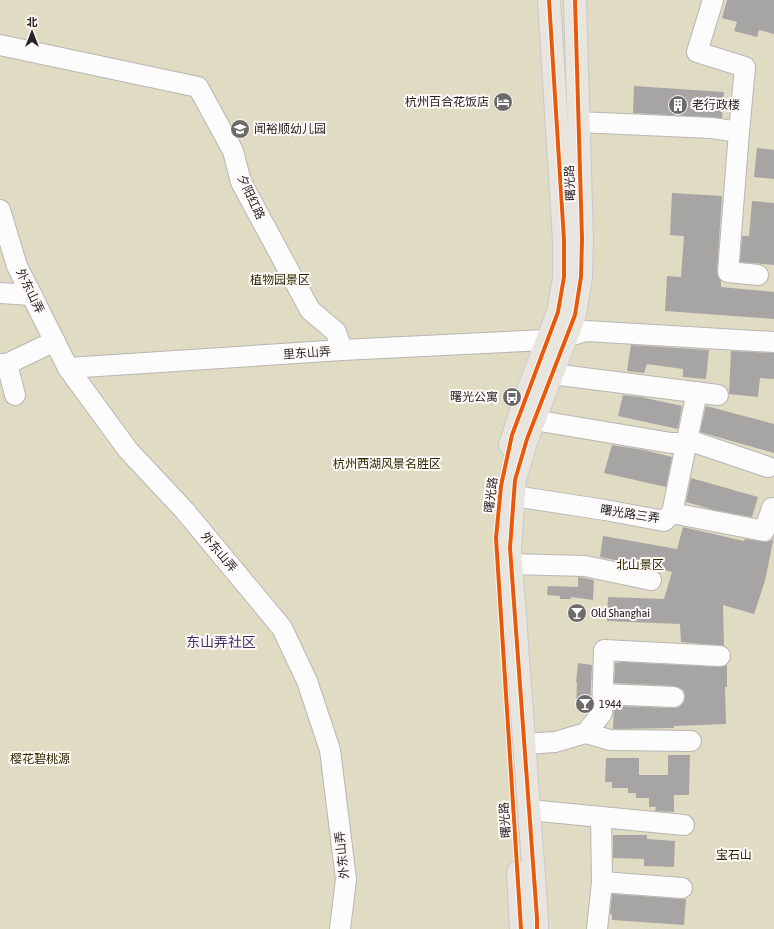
<svg xmlns="http://www.w3.org/2000/svg" width="774" height="929" viewBox="0 0 774 929" font-family="'Asap Condensed','Noto Sans SC',sans-serif">
	<style>
		.green { fill: #e0dbc3 }
		.building { fill: #a7a5a4 }
		.lines { fill: none; stroke-linecap: round; stroke-linejoin: round }
		.minor-casing { stroke: #b8b6b4; stroke-width: 22 }
		.major-casing { stroke: #cac9c8; stroke-width: 24 }
		.minor { stroke: #fdfcfc; stroke-width: 20 }
		.major { stroke: #e8e4de; stroke-width: 22 }
		.cycleway-casing { stroke: #fffaf8; stroke-width: 6 }
		.cycleway { stroke: #e8590c; stroke-width: 4 }
		.labels { text-anchor: middle; stroke-width: 4; stroke-linejoin: round; paint-order: stroke }
		.poi-label { font-size: 12px; fill: #262423; stroke: #fffaf8; text-anchor: start }
		.street-label { font-size: 12px; fill: #262423; stroke: #fffaf8 }
		.park-label { font-size: 12px; fill: #302900; stroke: #fffaf8 }
		.quarter-label { font-size: 14px; fill: #37326e; stroke: #fffaf8 }
	</style>
	<rect width="100%" height="100%" fill="#f0eeec"/>
	<!-- green -->
	<rect class="green" x="0" y="0" width="774" height="929"/>
	<!-- building -->
	<g class="building">
		<polygon points="727,0 774,0 774,34 759,30 757,37 734,31 737,22 722,18"/>
		<polygon points="634,86 724,92 722,118 633,113"/>
		<polygon points="757,148 774,150 774,179 754,177"/>
		<polygon points="672,193 722,196 717,271 718,277 721,281 721,287 774,292 774,319 665,311 667,276 681,277 684,236 670,235"/>
		<polygon points="752,201 774,203 774,265 740,262 742,236 749,236"/>
		<polygon points="631,345 709,350 706,379 683,377 683,369 647,364 644,373 627,371"/>
		<polygon points="731,351 774,353 774,379 760,378 758,397 729,394"/>
		<polygon points="623,395 641,397 682,406 678,429 618,416"/>
		<polygon points="706,406 774,424 774,453 700,432"/>
		<polygon points="612,445 644,450 672,457 666,487 604,473"/>
		<polygon points="691,478 758,497 752,517 714,510 686,502"/>
		<polygon points="683,527 744,541 745,539 767,542 772,540 774,536 765,581 754,614 723,605 724,646 681,642 680,624 607,621 608,597 664,599 672,572 600,557 603,536 677,549"/>
		<polygon points="578,577 594,580 593,600 571,597 571,599 560,599 560,596 547,595 548,586 578,587"/>
		<polygon points="623,662 719,667 727,665 727,687 725,687 726,724 674,726 674,728 613,729 614,706 674,708 679,707 683,703 685,698 684,691 680,688 675,686 614,683 615,663"/>
		<polygon points="578,663 592,665 590,709 576,709 577,682 576,682"/>
		<polygon points="668,755 690,755 689,795 674,795 674,812 655,811 656,807 649,807 649,798 636,798 636,793 628,793 628,788 612,788 612,782 605,782 606,758 639,758 639,775 668,775"/>
		<polygon points="613,835 647,835 647,839 675,841 674,867 644,866 644,859 613,858"/>
		<polygon points="612,894 681,899 686,899 684,925 612,920 612,915 610,914"/>
	</g>
	<g class="lines">
		<defs>
			<g id="minor">
				<polyline points="713,0 697,52 745,67 739,132"/>
				<polyline points="0,45 198,87 233,151 241,182 310,310 336,332 342,350"/>
				<polyline points="578,122 712,128 739,132 728,272 758,275"/>
				<polyline points="0,210 17,266 68,368 128,450 185,511 282,628 307,681 330,750 346,879 340,929"/>
				<polyline points="0,293 32,295"/>
				<polyline points="0,364 7,364 55,341"/>
				<polyline points="7,364 15,395"/>
				<polyline points="68,368 342,350 546,340 566,337 586,331 774,342"/>
				<polyline points="552,374 718,395"/>
				<polyline points="534,420 671,443 697,443 768,467"/>
				<polyline points="514,496 605,510 664,521 672,513 764,531 772,508 774,508"/>
				<polyline points="672,513 697,392"/>
				<polyline points="511,564 585,566 651,580"/>
				<polyline points="603,694 674,697"/>
				<polyline points="586,733 602,713 604,650 720,656"/>
				<polyline points="524,744 555,742 586,733 610,740 691,741"/>
				<polyline points="529,810 684,825"/>
				<polyline points="601,817 602,882 682,888"/>
				<polyline points="597,929 602,882"/>
			</g>
			<g id="major">
				<polyline points="510,445 524,401 558,312 564,277 564,240 549,0"/>
				<polyline points="518,872 521,929"/>
				<polyline points="537,929 537,918 510,548 515,480 527,439 575,315 581,277 582,239 575,0"/>
			</g>
		</defs>
		<!-- minor casing -->
		<use href="#minor" class="minor-casing"/>
		<!-- major casing -->
		<use href="#major" class="major-casing"/>
		<!-- minor -->
		<use href="#minor" class="minor"/>
		<!-- major -->
		<use href="#major" class="major"/>
		<defs>
			<g id="cycleway">
				<polyline points="521,929 496,538 501,486 512,435 558,312 564,277 564,240 549,0"/>
				<polyline points="537,929 537,918 510,548 515,480 527,439 575,315 581,277 582,239 575,0"/>
			</g>
		</defs>
		<!-- cycleway casing -->
		<use href="#cycleway" class="cycleway-casing"/>
		<!-- cycleway -->
		<use href="#cycleway" class="cycleway"/>
	</g>
	<!-- icons -->
	<defs>
		<symbol id="hotel-disc" viewBox="-11 -11 22 22"><circle r="9.5" fill="#6d6b69" stroke="#fffaf8"/><path d="M-6-4.5h1.5V1H6V5H4.5V3h-9V5H-6ZM-4 0a1.8 1.8 0 1 1 3.6 0ZM.5 0V-2.5h3Q6-2.5 6 0Z" fill="#fff"/></symbol>
		<symbol id="building-disc" viewBox="-11 -11 22 22"><circle r="9.5" fill="#6d6b69" stroke="#fffaf8"/><path d="M-4-6H4V6H1V3H-1V6H-4ZM-2.5-4.3h1.7v1.8h-1.7ZM.8-4.3h1.7v1.8H.8ZM-2.5-1h1.7V.8h-1.7ZM.8-1h1.7V.8H.8Z" fill="#fff"/></symbol>
		<symbol id="school-disc" viewBox="-11 -11 22 22"><circle r="9.5" fill="#6d6b69" stroke="#fffaf8"/><path d="M0-5L7-2L0 1L-7-2ZM-4 1L0 2.5L4 1V4Q0 6-4 4Z" fill="#fff"/></symbol>
		<symbol id="bus-disc" viewBox="-11 -11 22 22"><circle r="9.5" fill="#6d6b69" stroke="#fffaf8"/><path d="M-5-6H5V4H4V6H2V4H-2V6H-4V4H-5ZM-3.5-4V0h7V-4ZM-3.5 1.2v1.5H-2V1.2ZM2 1.2v1.5H3.5V1.2Z" fill="#fff"/></symbol>
		<symbol id="bar-disc" viewBox="-11 -11 22 22"><circle r="9.5" fill="#6d6b69" stroke="#fffaf8"/><path d="M-6-5H6L.8 .8V4.5H3.5V6h-7V4.5H-.8V.8Z" fill="#fff"/></symbol>
	</defs>
	<g fill-rule="evenodd">
		<use href="#hotel-disc" x="492" y="91" width="22" height="22"/>
		<use href="#building-disc" x="667" y="94" width="22" height="22"/>
		<use href="#school-disc" x="229" y="118" width="22" height="22"/>
		<use href="#bus-disc" x="501" y="386" width="22" height="22"/>
		<use href="#bar-disc" x="566" y="602" width="22" height="22"/>
		<use href="#bar-disc" x="574" y="693" width="22" height="22"/>
	</g>
	<g class="labels">
		<!-- poi labels -->
		<g class="poi-label">
			<text x="489" y="106" text-anchor="end">杭州百合花饭店</text>
			<text x="692" y="109">老行政楼</text>
			<text x="254" y="133">闻裕顺幼儿园</text>
			<text x="498" y="401" text-anchor="end">曙光公寓</text>
			<text x="591" y="617">Old Shanghai</text>
			<text x="599" y="708">1944</text>
		</g>
		<!-- street labels -->
		<g class="street-label">
			<text transform="translate(570 183) rotate(-92)" y="4">曙光路</text>
			<text transform="translate(251 197) rotate(65)" y="4">夕阳红路</text>
			<text transform="translate(30 291) rotate(64)" y="4">外东山弄</text>
			<text transform="translate(307 353) rotate(-4)" y="4">里东山弄</text>
			<text transform="translate(491 495) rotate(-83)" y="4">曙光路</text>
			<text transform="translate(630 514) rotate(9)" y="4">曙光路三弄</text>
			<text transform="translate(219 552) rotate(50)" y="4">外东山弄</text>
			<text transform="translate(505 820) rotate(-94)" y="4">曙光路</text>
			<text transform="translate(342 855) rotate(-96)" y="4">外东山弄</text>
		</g>
		<!-- park labels -->
		<g class="park-label">
			<text x="280" y="284">植物园景区</text>
			<text x="387" y="468">杭州西湖风景名胜区</text>
			<text x="640" y="569">北山景区</text>
			<text x="40" y="763">樱花碧桃源</text>
			<text x="734" y="859">宝石山</text>
		</g>
		<!-- quarter labels -->
		<g class="quarter-label">
			<text x="221" y="647">东山弄社区</text>
		</g>
	</g>
	<!-- north arrow -->
	<g transform="translate(32 32)" stroke="#fffaf8" stroke-width="3" paint-order="stroke">
	<path d="M0-3L7 15L0 10L-7 15Z" fill="#262423"/>
	<text y="-6" font-size="11" font-weight="bold" text-anchor="middle" fill="#262423">北</text>
	</g>
</svg>
